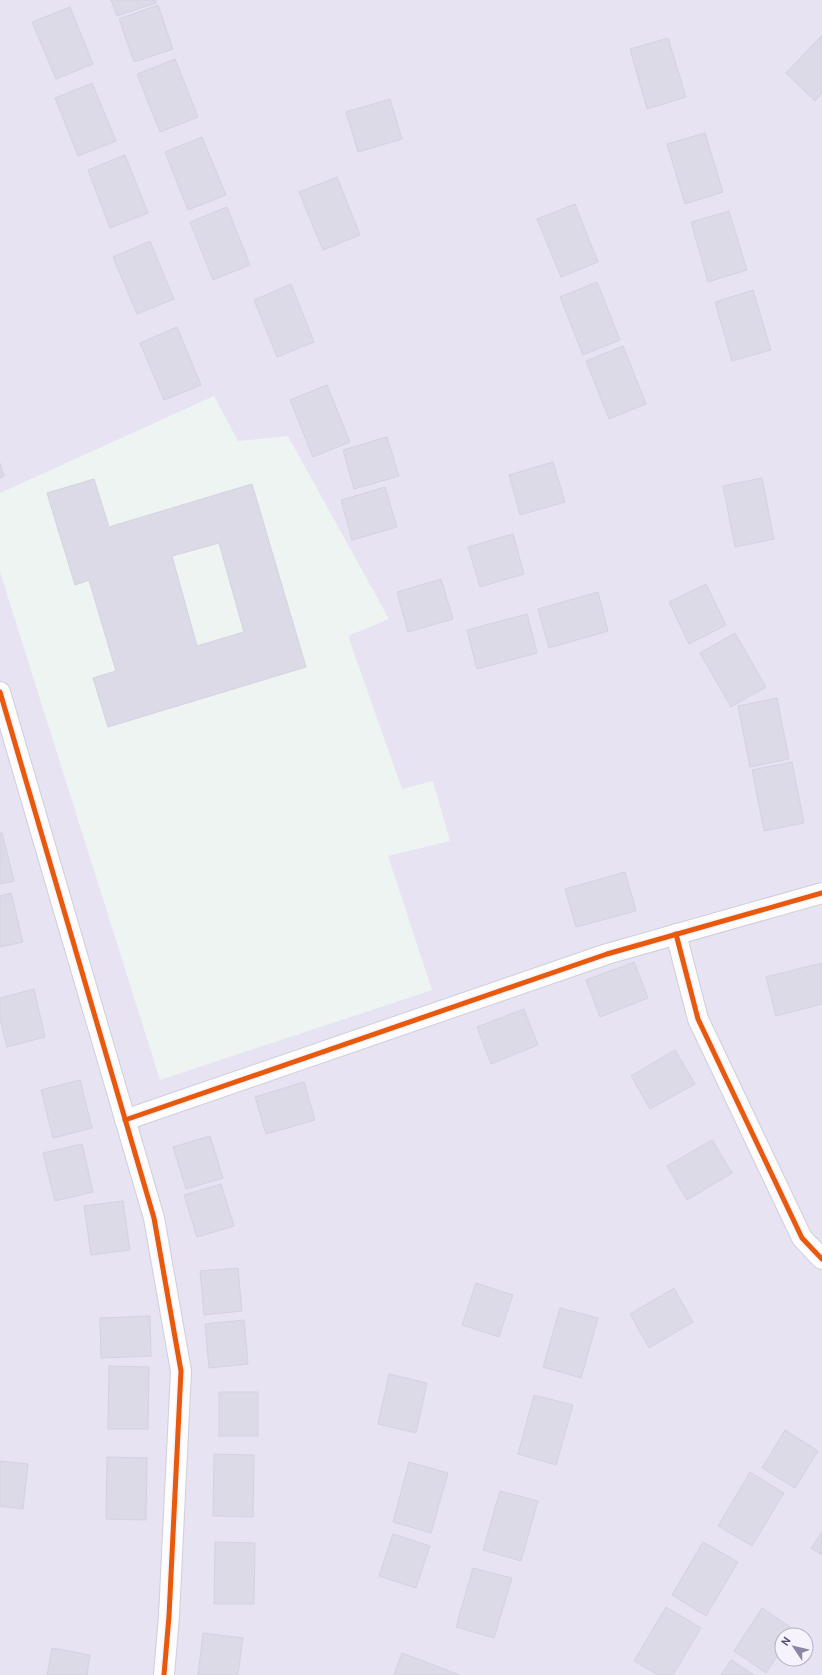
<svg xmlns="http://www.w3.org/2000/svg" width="822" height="1675" viewBox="0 0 822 1675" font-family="Overpass,sans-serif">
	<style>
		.residential { fill: #e7e3f2; fill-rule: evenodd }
		.education { fill: #edf4f2 }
		.building { fill: #dcdae7; stroke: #d4d2e0; fill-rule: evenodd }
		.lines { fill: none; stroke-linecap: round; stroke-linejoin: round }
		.street-casing { stroke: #d0ced8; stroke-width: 22 }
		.street { stroke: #fdfdfe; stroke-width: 20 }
		.cycleway-casing { stroke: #f6f3fd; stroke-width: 8 }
		.cycleway { stroke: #e8590c; stroke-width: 5 }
	</style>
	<rect width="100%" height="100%" fill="#f2f0f8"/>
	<!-- residential -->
	<path class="residential" d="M0 0H822V1675H0ZM782 1635H806V1659H782Z"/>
	<!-- education -->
	<polygon class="education" points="214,396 238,441 288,436 389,619 348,636 402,789 433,781 450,841 388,856 432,990 160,1080 0,572 0,493"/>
	<!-- building -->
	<g class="building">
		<polygon points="111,0 155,0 156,3 117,16"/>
		<polygon points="158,5 173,49 134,62 119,19"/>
		<polygon points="70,7 93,64 56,79 32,22"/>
		<polygon points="822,35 822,93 815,101 786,73"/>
		<polygon points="668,38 686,97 647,109 630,49"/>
		<polygon points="175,59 198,117 160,132 137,74"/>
		<polygon points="92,83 116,141 78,156 55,98"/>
		<polygon points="390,99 402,139 358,152 346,112"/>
		<polygon points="705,133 723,192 685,204 667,144"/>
		<polygon points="202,137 226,195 188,210 165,152"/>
		<polygon points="125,155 148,213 110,228 88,170"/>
		<polygon points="337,177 360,235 323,250 299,192"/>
		<polygon points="575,204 598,262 561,277 537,219"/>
		<polygon points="227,207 250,265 213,280 190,222"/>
		<polygon points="729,211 747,270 708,282 691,222"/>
		<polygon points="150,241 174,299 137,314 113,257"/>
		<polygon points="597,282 620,340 583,355 560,297"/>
		<polygon points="291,284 314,342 277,357 254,300"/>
		<polygon points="753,290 771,350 732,361 715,302"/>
		<polygon points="177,327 201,385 164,400 140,343"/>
		<polygon points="623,346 646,404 609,419 586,361"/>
		<polygon points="327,385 350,442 313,457 290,400"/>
		<polygon points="387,437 399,476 354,489 343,450"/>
		<polygon points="553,462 565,502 520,515 509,475"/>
		<polygon points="0,463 4,476 0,478"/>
		<polygon points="762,478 774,539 735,547 723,486"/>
		<path d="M94 479 109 527 252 484 306 667 108 727 93 678 116 671 89 580 75 585 47 493ZM219 543 244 632 197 646 172 556Z"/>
		<polygon points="385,487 397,527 352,540 341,500"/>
		<polygon points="513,534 524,574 480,587 468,547"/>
		<polygon points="441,579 453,619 408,632 397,592"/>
		<polygon points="706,584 726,625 689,644 669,602"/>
		<polygon points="598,592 608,631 549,648 538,609"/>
		<polygon points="527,614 537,653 477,669 467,630"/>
		<polygon points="735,633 766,687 731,707 700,653"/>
		<polygon points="777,698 789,759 750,767 738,706"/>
		<polygon points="792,762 804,823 764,831 752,770"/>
		<polygon points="0,833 2,833 14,881 0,884"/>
		<polygon points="625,872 636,911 576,927 565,889"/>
		<polygon points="11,893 23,942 0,947 0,896"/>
		<polygon points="634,962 648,998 600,1017 586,980"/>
		<polygon points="822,963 822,1004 776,1016 766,977"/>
		<polygon points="34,989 45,1037 7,1047 0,1019 0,998"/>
		<polygon points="524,1009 538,1045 491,1064 477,1027"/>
		<polygon points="675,1050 695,1084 650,1109 631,1076"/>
		<polygon points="80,1080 92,1128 53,1138 41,1090"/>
		<polygon points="304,1082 315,1120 266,1134 255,1097"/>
		<polygon points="210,1136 223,1178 186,1189 173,1147"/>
		<polygon points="712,1140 732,1173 687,1200 667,1166"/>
		<polygon points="82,1144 93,1192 55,1201 43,1153"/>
		<polygon points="221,1184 234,1226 197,1237 184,1195"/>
		<polygon points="123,1201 130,1250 91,1255 84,1206"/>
		<polygon points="238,1268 242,1311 204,1315 200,1271"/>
		<polygon points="476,1283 513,1295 499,1337 462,1325"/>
		<polygon points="674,1288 693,1322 649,1348 630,1314"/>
		<polygon points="560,1308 598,1318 581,1378 543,1367"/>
		<polygon points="150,1316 151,1356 101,1358 100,1318"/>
		<polygon points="244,1320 248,1364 209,1368 205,1324"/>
		<polygon points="109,1366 149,1367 148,1429 108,1429"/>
		<polygon points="389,1374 427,1383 416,1433 378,1424"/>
		<rect x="219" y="1392" width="39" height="44"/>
		<polygon points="534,1395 573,1405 556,1465 518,1454"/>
		<polygon points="785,1430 818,1451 795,1488 762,1468"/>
		<polygon points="214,1454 254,1455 253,1517 213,1516"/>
		<polygon points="107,1457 147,1458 146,1520 106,1519"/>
		<polygon points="0,1461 28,1464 23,1509 0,1506"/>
		<polygon points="409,1462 448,1473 431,1533 393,1522"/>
		<polygon points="750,1472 784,1493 752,1546 718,1526"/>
		<polygon points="500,1491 538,1501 521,1561 483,1550"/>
		<polygon points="822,1532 822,1555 811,1548"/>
		<polygon points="393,1534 430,1546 416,1588 379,1576"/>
		<polygon points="215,1542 255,1543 254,1604 214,1604"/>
		<polygon points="703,1542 738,1562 706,1616 672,1595"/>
		<polygon points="473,1568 512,1578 494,1638 456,1627"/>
		<polygon points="666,1607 701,1628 673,1675 658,1675 634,1661"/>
		<polygon points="762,1608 795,1630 791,1635 782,1635 782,1649 766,1673 734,1651"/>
		<polygon points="203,1633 243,1638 238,1675 198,1675"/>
		<polygon points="52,1648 90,1655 87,1675 47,1675"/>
		<polygon points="402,1653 460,1675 394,1675"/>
		<polygon points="731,1660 754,1675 721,1675"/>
	</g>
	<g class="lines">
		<defs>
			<g id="street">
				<polyline points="0,692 154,1218 181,1371 169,1616 164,1675"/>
				<polyline points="676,934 698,1019 802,1238 822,1259"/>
				<polyline points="125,1120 607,954 822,893"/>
			</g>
		</defs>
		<!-- street casing -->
		<use href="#street" class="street-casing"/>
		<!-- street -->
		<use href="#street" class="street"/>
		<defs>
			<g id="cycleway">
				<polyline points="0,692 154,1218 181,1371 169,1616 164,1675"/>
				<polyline points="676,934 698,1019 802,1238 822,1259"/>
				<polyline points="125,1120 607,954 822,893"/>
			</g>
		</defs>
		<!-- cycleway casing -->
		<use href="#cycleway" class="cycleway-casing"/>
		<!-- cycleway -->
		<use href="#cycleway" class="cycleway"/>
	</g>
	<!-- north arrow -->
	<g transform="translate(794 1647) rotate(305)"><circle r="19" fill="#f6f3fd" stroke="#b5b2c6"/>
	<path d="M0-3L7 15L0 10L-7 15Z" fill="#8b89a2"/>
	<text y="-6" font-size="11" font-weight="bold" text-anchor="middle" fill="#545173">N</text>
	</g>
</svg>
